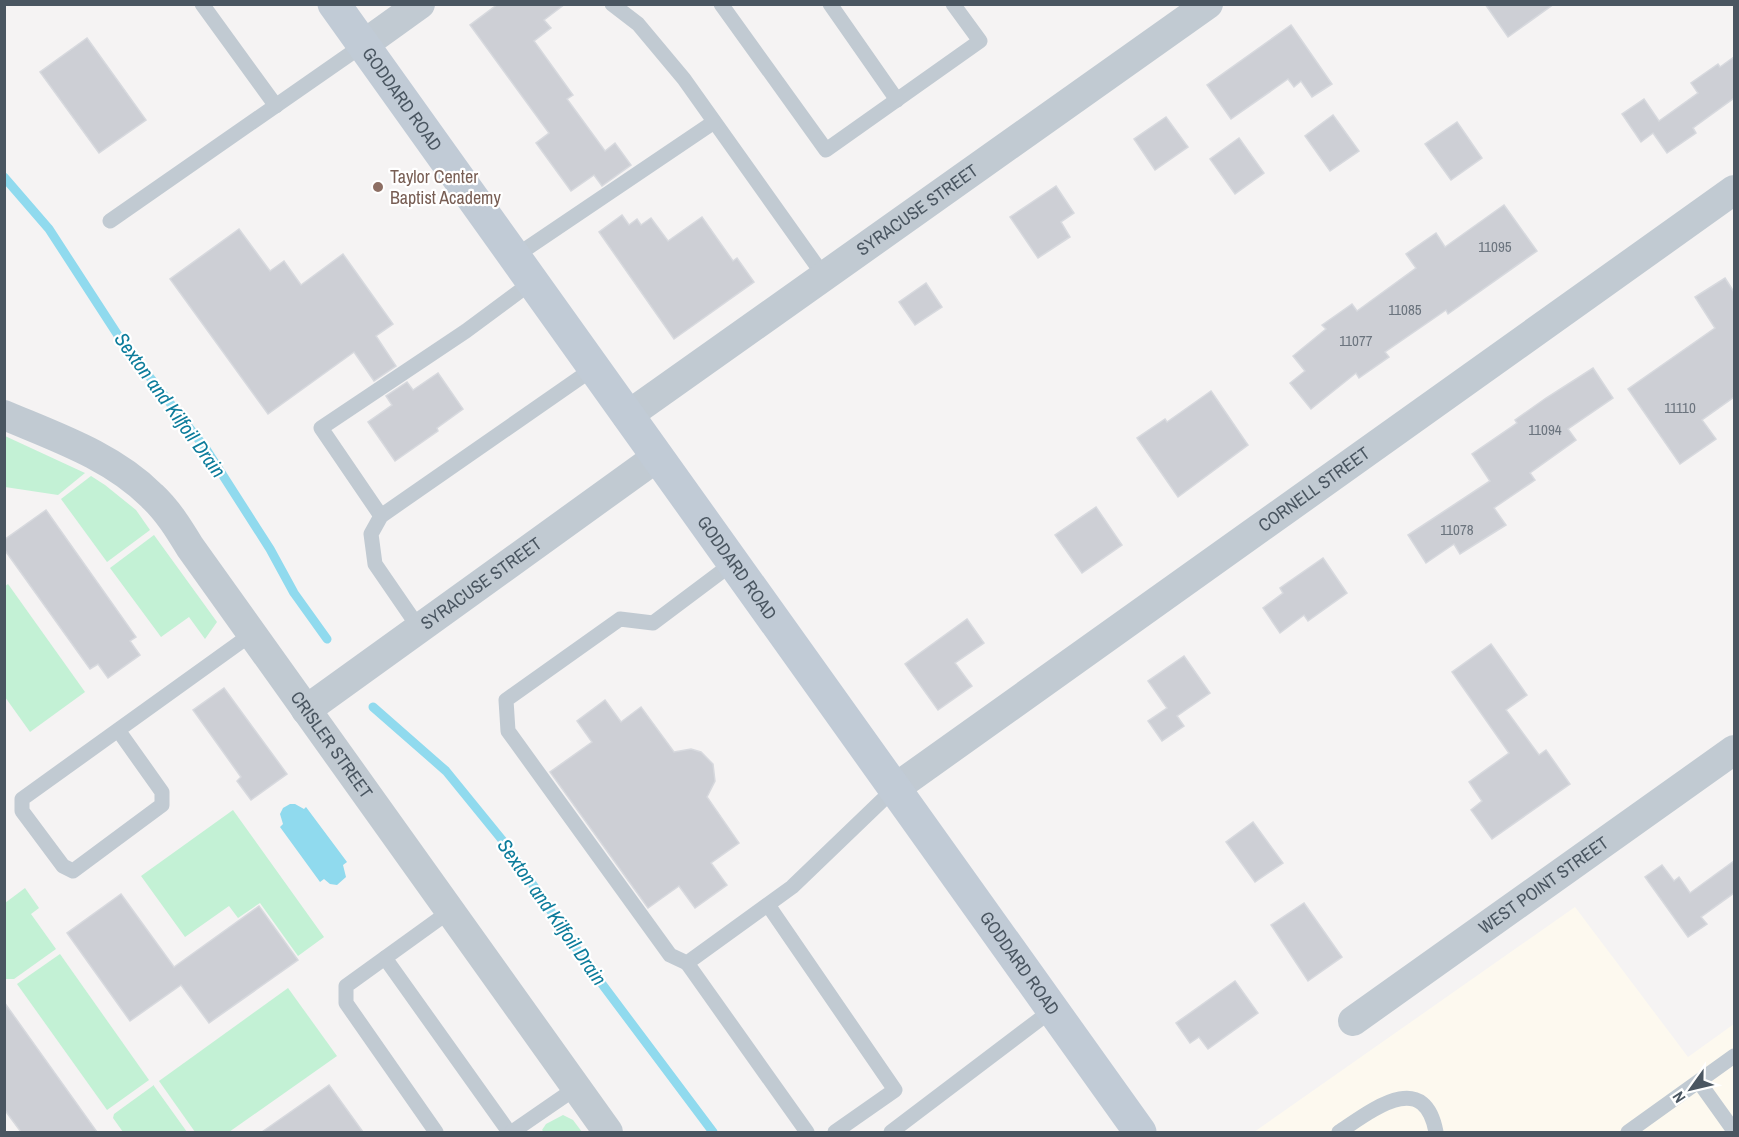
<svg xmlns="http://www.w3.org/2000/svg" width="1739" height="1137" viewBox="0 0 1739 1137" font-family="'Archivo Narrow',sans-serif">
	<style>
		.commercial { fill: #fdf9ef }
		.green { fill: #c3f1d5 }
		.water { fill: #90daee }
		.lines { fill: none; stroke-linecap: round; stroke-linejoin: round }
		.stream { stroke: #90daee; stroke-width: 9 }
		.building { fill: #cdcfd5; stroke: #d7d9de; stroke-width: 1.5 }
		.lane { stroke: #c1cad2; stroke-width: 15 }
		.street { stroke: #c1cad2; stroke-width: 30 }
		.secondary { stroke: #c1cbd6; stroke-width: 33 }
		.education-dot { fill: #8d6e63; stroke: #fff; stroke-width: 2 }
		.labels { text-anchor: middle; stroke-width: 4.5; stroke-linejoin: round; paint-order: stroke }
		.number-label { font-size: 15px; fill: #6b747e }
		.street-label { font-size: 18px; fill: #4a5661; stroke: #fff }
		.education-label { font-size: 18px; fill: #785e54; stroke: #fff; text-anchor: start }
		.water-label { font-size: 20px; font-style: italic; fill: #0c7c9b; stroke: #fff }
	</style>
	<rect width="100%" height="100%" fill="#f5f3f3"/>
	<!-- commercial -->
	<polygon class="commercial" points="1575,907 1688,1057 1734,1024 1734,1132 1254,1132"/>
	<!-- green -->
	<g class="green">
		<polygon points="5,436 85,473 58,495 5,487"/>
		<polygon points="91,476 105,485 136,510 150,530 107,562 61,499"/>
		<polygon points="154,535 217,622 205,639 189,617 161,637 110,568"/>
		<polygon points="8,584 85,692 30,732 5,697 4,587"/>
		<polygon points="233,810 324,937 298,956 260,903 238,918 229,906 185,937 141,876"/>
		<polygon points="25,888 39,908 31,914 56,949 14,979 5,979 5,903"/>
		<polygon points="60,954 149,1080 107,1110 17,984"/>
		<polygon points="288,988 337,1056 229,1132 195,1132 159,1081"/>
		<polygon points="154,1085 154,1086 187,1132 123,1132 113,1118 114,1114"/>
		<polygon points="563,1115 573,1120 582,1132 544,1132 542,1130 546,1124"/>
	</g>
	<!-- water -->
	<polygon class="water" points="290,804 295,804 304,809 306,807 347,862 343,865 346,877 337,885 330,884 324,879 320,882 280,827 283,824 280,814 283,808"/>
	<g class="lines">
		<!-- stream -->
		<g class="stream">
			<polyline points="4,177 49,229 123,343 206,449 270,549 294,593 327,639"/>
			<polyline points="373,707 446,771 503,841 587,964 713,1132"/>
		</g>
	</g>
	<!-- building -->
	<g class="building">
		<polygon points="498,4 565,4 544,20 551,28 534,41 573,95 567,99 605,151 615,143 631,165 602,186 594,175 571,191 536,143 549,133 470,25"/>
		<polygon points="1485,4 1554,4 1508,37"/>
		<polygon points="1291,25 1332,84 1312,97 1301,81 1294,87 1288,79 1231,119 1207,85"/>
		<polygon points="87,38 146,120 99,153 40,72"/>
		<polygon points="1734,57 1734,98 1693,128 1696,133 1667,153 1653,133 1641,142 1622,114 1644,99 1659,121 1698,93 1691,83 1718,64 1720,67"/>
		<polygon points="1333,115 1359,151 1330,171 1305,136"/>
		<polygon points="1166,117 1188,147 1155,170 1134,139"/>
		<polygon points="1457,122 1482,158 1451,180 1425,144"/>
		<polygon points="1239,138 1264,173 1235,194 1210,159"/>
		<polygon points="1056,186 1074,213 1061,222 1070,237 1038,258 1010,217"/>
		<polygon points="1504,205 1537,251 1448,314 1446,310 1385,352 1389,357 1359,378 1356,373 1311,409 1290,383 1305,371 1293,356 1326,329 1322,325 1352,304 1357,311 1416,268 1406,254 1436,233 1445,247"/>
		<polygon points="622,215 629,225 637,219 641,225 651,218 668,241 702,217 733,261 737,258 754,282 674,339 599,232"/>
		<polygon points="239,229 270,271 284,261 301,285 343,254 393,324 376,336 396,366 374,381 354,352 268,414 170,279"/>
		<polygon points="1725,278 1734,292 1734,397 1702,420 1716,439 1680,464 1628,389 1715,328 1695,297"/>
		<polygon points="926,283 942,307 915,325 899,302"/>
		<polygon points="1593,368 1613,398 1568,429 1576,440 1530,473 1535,480 1494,508 1506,525 1460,554 1454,544 1426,563 1408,535 1490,481 1472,454 1517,423 1515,420 1546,398"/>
		<polygon points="438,373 463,409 437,428 438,431 395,461 368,422 392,405 386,396 407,382 413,390"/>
		<polygon points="1211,391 1248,445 1178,497 1137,438 1165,419 1167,422"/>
		<polygon points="1096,507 1122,545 1082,573 1055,535"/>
		<polygon points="46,510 136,637 130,641 140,655 108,678 98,664 90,669 4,549 4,540"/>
		<polygon points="1323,558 1347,593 1308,621 1304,615 1280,633 1263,608 1283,593 1280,588"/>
		<polygon points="967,619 984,643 955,663 972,686 938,710 905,664"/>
		<polygon points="1491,644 1527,695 1506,710 1539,755 1546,750 1570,784 1492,839 1471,810 1482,801 1469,782 1509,753 1452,672"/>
		<polygon points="1184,656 1210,693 1177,716 1184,726 1162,741 1148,721 1167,708 1148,681"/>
		<polygon points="224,688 287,774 251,800 237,781 241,777 193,710"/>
		<polygon points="605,700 621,722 641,707 674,752 691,749 701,752 713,764 715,781 707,797 739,843 711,863 727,885 695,908 679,886 648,908 550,772 592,742 577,721"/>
		<polygon points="1253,822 1283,863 1255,882 1226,842"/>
		<polygon points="1734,861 1734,893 1701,917 1707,924 1688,937 1645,877 1662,865 1674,881 1679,877 1690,893"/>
		<polygon points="121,894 174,967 259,906 298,960 209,1023 181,985 130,1021 67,933"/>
		<polygon points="1304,903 1342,957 1308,981 1271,925"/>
		<polygon points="1235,981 1258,1013 1208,1049 1199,1037 1190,1043 1176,1023"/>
		<polygon points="4,1002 97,1132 21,1132 4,1109"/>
		<polygon points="329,1085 363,1132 262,1132"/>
	</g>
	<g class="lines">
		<!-- lane -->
		<g class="lane">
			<polyline points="202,4 276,106"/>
			<polyline points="612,4 638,24 684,79 824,276"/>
			<polyline points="721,4 826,150 980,41 953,4"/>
			<polyline points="830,4 897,100"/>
			<polyline points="110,221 363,45"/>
			<polyline points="514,257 714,122"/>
			<polyline points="381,516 321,428 466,331 532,282"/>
			<polyline points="733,563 653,623 620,619 506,700 508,731 670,955 687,963 792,887 894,789"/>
			<polyline points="419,628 375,564 371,534 381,516 594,368"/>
			<polyline points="118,730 162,792 162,805 73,871 63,866 22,811 22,799 253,633"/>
			<polyline points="768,905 895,1090 835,1132"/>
			<polyline points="385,958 509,1132"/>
			<polyline points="687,963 807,1132"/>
			<polyline points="1699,1082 1734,1131"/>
			<polyline points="436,1132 346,1003 346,986 450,911"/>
			<polyline points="512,1132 576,1088"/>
			<polyline points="891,1132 1052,1010"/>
			<path d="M1339 1132C1371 1111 1424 1068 1436 1132"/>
			<polyline points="1628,1132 1734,1056"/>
		</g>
		<!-- street -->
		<g class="street">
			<polyline points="363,45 420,4"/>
			<path id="s1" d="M4 415C56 437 112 456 152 496 168 511 179 529 190 547L608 1132"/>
			<path id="s2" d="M627 416 1208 4"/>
			<path id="s3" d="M306 710 657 457"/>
			<path id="s4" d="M894 789 1734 190"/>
			<path id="s5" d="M1353 1021 1734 750"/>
		</g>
		<!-- secondary -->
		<path class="secondary" id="s6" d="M334 4 1140 1132"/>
	</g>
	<!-- markers -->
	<circle class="education-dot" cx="378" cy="187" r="6"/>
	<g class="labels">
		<!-- number labels -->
		<g class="number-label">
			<text x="1495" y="252">11095</text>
			<text x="1405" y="315">11085</text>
			<text x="1356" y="346">11077</text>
			<text x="1680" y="413">11110</text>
			<text x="1545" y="435">11094</text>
			<text x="1457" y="535">11078</text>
		</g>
		<!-- street labels -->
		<g class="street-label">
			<text dy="6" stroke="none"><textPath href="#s6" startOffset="117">GODDARD ROAD</textPath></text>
			<text dy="6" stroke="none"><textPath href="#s2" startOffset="356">SYRACUSE STREET</textPath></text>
			<text dy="6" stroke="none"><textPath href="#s4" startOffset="516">CORNELL STREET</textPath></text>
			<text dy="6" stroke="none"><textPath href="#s6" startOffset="693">GODDARD ROAD</textPath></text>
			<text dy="6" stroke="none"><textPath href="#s3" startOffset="216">SYRACUSE STREET</textPath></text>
			<text dy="6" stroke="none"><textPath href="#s1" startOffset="477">CRISLER STREET</textPath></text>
			<text dy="6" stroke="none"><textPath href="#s5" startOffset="234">WEST POINT STREET</textPath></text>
			<text dy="6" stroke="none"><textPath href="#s6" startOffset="1179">GODDARD ROAD</textPath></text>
		</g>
		<!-- education labels -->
		<g class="education-label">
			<text x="390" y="183">Taylor Center<tspan x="390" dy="21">Baptist Academy</tspan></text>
		</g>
		<!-- water labels -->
		<g class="water-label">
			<text transform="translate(170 405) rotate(54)" y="7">Sexton and Kilfoil Drain</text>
			<text transform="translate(552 912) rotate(55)" y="7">Sexton and Kilfoil Drain</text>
		</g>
	</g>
	<!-- border -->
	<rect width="1739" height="1137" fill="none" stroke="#4a5661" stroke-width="12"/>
	<!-- north arrow -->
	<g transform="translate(1691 1089) rotate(236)" stroke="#ffffff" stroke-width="4.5" paint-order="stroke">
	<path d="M0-4.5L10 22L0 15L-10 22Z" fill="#4a5661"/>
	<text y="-9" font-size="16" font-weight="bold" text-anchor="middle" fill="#4a5661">N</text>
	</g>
</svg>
